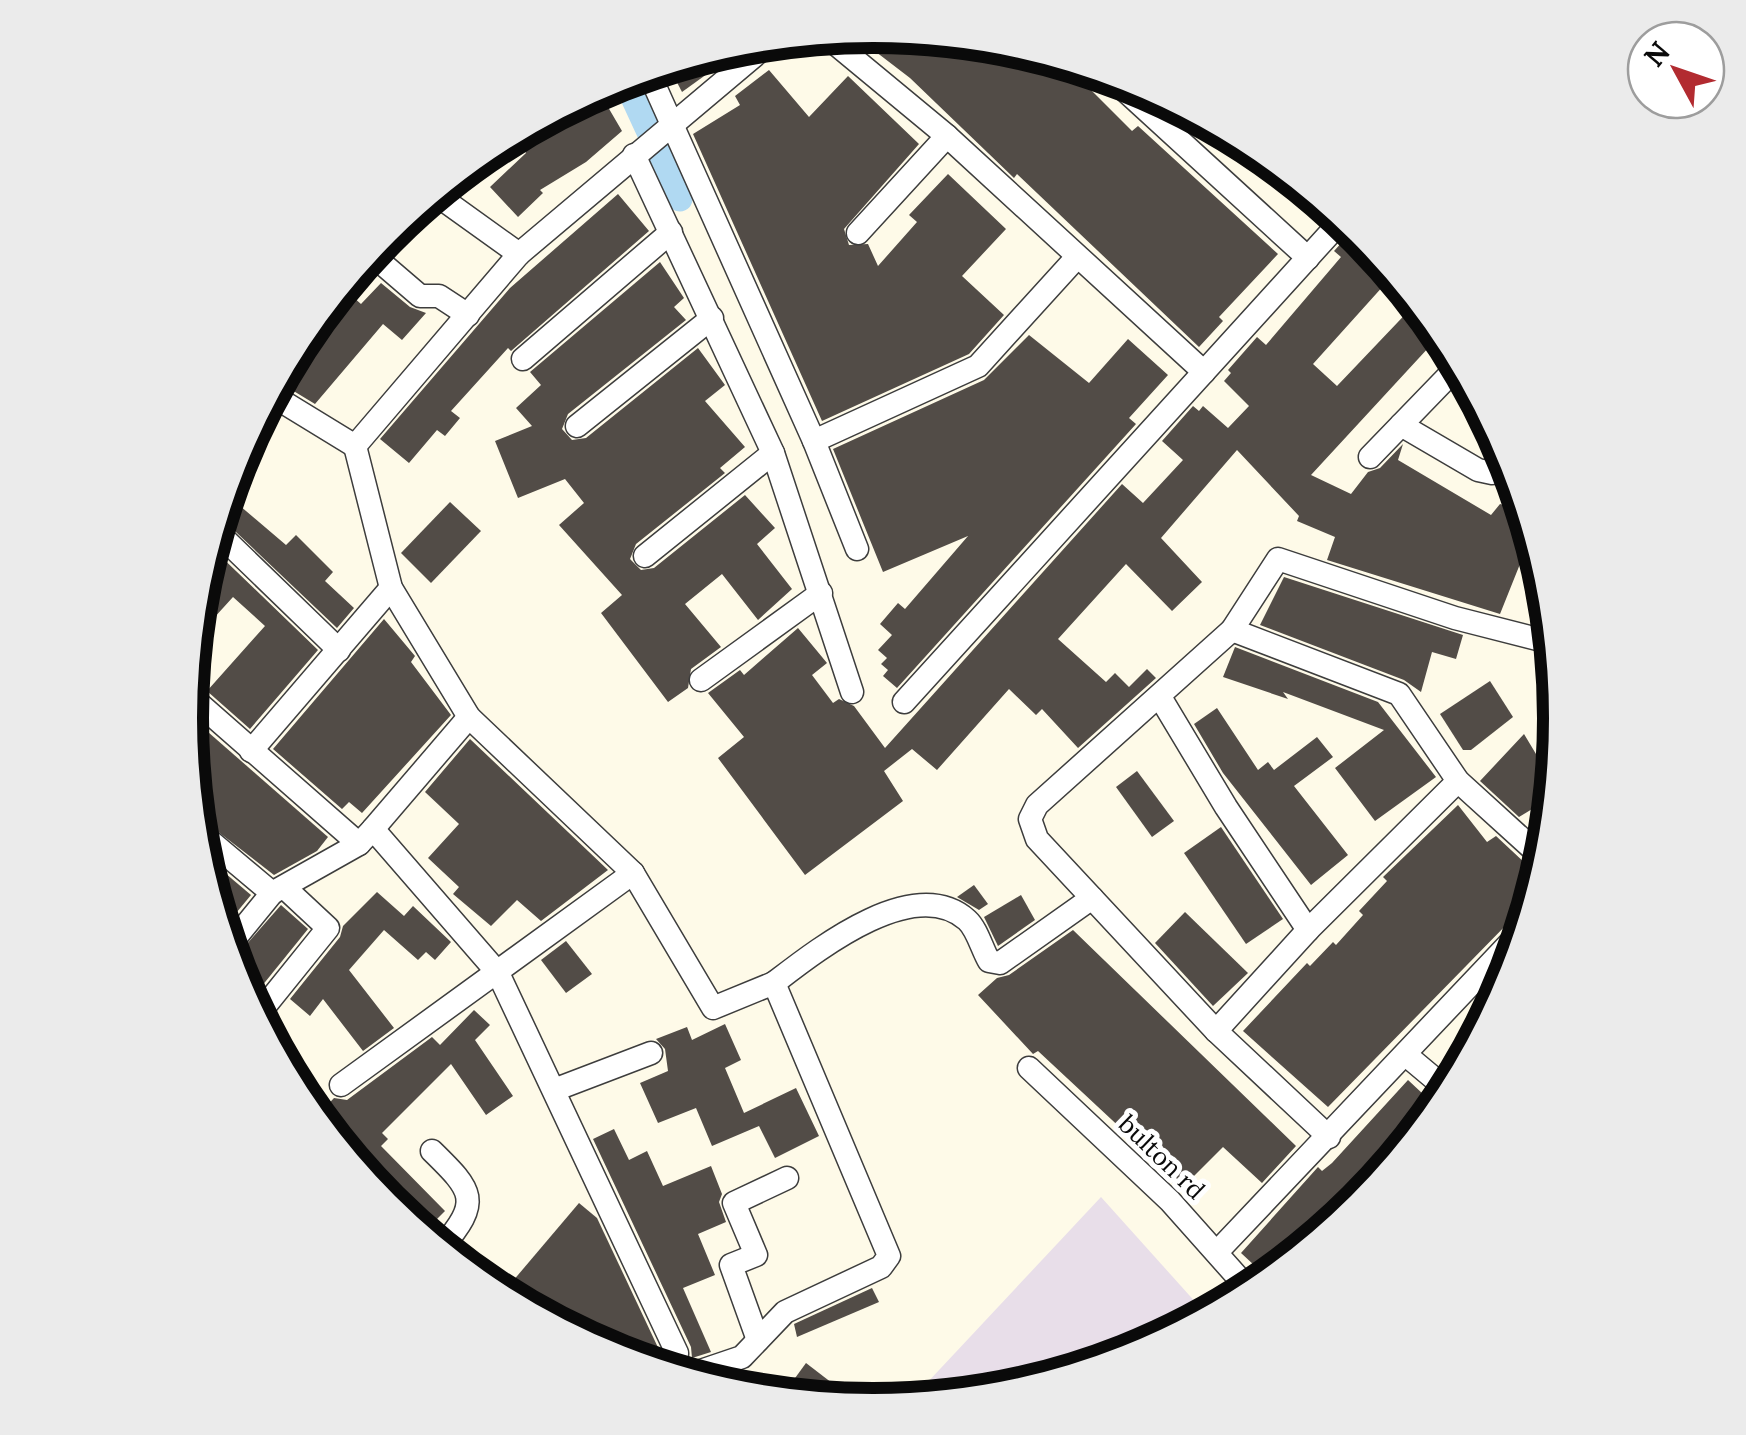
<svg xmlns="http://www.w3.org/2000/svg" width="1746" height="1435" viewBox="0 0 1746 1435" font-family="Lora,serif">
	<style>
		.industrial { fill: #e8dee9 }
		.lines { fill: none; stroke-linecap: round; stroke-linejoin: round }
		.canal { stroke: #b0d9f2; stroke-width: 25 }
		.building { fill: #524c47 }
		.street-casing { stroke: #3d3d3d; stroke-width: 25 }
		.street { stroke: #fff; stroke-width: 22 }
		.labels { text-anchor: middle; stroke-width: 10; stroke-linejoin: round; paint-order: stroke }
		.street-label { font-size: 25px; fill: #0a0a0a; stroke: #fff }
		.rim { fill: none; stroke: #0a0a0a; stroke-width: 12 }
	</style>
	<rect width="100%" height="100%" fill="#fefae8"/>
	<!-- industrial -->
	<polygon class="industrial" points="1101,1197 1207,1315 1136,1353 1007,1392 910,1401"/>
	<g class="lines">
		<!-- canal -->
		<polyline class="canal" points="624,78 680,199"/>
	</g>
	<!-- building -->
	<g class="building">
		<polygon points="873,30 1008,43 1060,59 1132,131 1138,126 1278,254 1219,317 1223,321 1199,347 1017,174 1014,178 910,78 850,32"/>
		<polygon points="718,49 725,61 682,92 668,65"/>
		<polygon points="769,70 809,117 848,76 919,144 844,229 849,245 868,244 878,266 917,222 909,215 948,174 1006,229 962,276 1004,315 969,354 822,421 693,134 740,105 735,96"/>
		<polygon points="598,90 622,131 586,162 540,190 543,193 518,217 490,187 526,153 514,134"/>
		<polygon points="1278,165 1332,209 1319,223 1268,176"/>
		<polygon points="618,194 649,231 511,351 508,348 451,411 460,418 445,436 437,430 409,463 380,439 510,288"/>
		<polygon points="1355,228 1394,274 1313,364 1337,386 1417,302 1442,333 1311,475 1351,494 1368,472 1380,468 1403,444 1398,460 1491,515 1500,504 1525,511 1532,534 1500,614 1327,560 1335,537 1297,521 1299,516 1237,450 1161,538 1202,582 1172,611 1126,564 1058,639 1106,682 1115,673 1129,687 1147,669 1156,678 1078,748 1042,709 1036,715 1009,689 937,770 912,749 884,771 903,801 805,875 718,758 744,737 708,693 740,670 744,675 798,628 827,663 812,675 833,703 839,699 854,706 885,748 1122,484 1143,503 1183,460 1162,441 1193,406 1199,411 1203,406 1228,428 1249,406 1224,381 1231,373 1228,370 1257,337 1266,345 1341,257 1334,251"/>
		<polygon points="660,262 684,298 674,307 686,320 568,414 562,429 572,440 586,438 698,348 725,385 705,401 745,447 720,468 725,473 636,544 630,559 641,570 654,568 745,495 775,528 757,544 792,589 758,620 722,574 685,604 721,647 691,669 688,688 668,702 601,613 622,595 559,525 584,503 565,479 518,498 495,441 532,426 516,408 541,385 530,372"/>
		<polygon points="381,283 410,307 426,313 402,340 383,324 315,404 277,381 302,335 344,289 361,304"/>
		<polygon points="1029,335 1089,383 1128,339 1168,375 1129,418 1136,424 897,688 883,676 888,670 881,664 887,658 878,650 892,635 880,624 898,603 905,609 968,536 883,572 833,449 984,380"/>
		<polygon points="226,494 286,545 296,535 333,572 325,581 354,608 337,628 219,516"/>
		<polygon points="450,502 481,531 431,583 401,553"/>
		<polygon points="210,546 318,650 250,729 207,691 265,626 233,597 193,641 199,583"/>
		<polygon points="1284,577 1463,635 1456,659 1432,652 1421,692 1404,680 1260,625"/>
		<polygon points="384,619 415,656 411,662 451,715 362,813 349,802 342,809 273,749"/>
		<polygon points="1235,647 1378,702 1436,777 1375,821 1335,768 1384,730 1283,692 1288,699 1223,677"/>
		<polygon points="1490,681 1513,717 1471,750 1463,750 1440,714"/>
		<polygon points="1217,708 1258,770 1268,762 1274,770 1317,737 1333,757 1294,786 1348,855 1311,885 1223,773 1194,724"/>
		<polygon points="208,732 328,837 317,851 274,875 195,814 189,749"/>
		<polygon points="1524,734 1554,784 1549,834 1537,806 1519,817 1480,781"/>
		<polygon points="470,739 608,870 541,921 517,900 491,926 453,894 459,887 428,858 459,824 425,792"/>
		<polygon points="1137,771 1174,821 1152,837 1116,787"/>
		<polygon points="1458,805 1487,842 1496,836 1540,877 1528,914 1513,918 1328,1107 1243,1031 1307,963 1310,966 1333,942 1336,945 1363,915 1359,911 1387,881 1383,877"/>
		<polygon points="1221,827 1283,919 1246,944 1184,853"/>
		<polygon points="225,873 251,895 222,930 211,890"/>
		<polygon points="974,885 988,904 979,910 957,897"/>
		<polygon points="377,892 404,916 413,906 451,942 435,960 426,952 418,960 384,930 349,970 394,1028 363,1051 323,999 310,1016 290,999 340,937 343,926"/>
		<polygon points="1021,895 1035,920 998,946 984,917"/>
		<polygon points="281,905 308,929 249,1002 232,961"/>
		<polygon points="1185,912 1248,973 1213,1006 1155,943"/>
		<polygon points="1073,930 1296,1146 1262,1183 1223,1147 1180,1190 1152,1164 1156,1161 1038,1051 1033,1054 978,995 997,978 1009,975"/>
		<polygon points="566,941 592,974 566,993 541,960"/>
		<polygon points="474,1010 490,1025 475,1040 513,1096 486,1115 451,1064 382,1133 388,1139 381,1146 445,1211 423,1233 386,1203 316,1117 334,1098 347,1100 432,1037 440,1045"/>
		<polygon points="725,1024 741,1060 725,1068 744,1113 796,1088 819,1136 775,1158 759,1126 712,1146 696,1108 658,1123 640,1083 668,1071 665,1049 656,1039 687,1027 692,1040"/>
		<polygon points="1408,1080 1438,1108 1359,1204 1268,1278 1241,1253 1318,1167 1322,1171 1332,1163"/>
		<polygon points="614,1129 629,1160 647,1151 663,1186 711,1166 722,1194 719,1202 726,1222 698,1234 715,1275 683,1288 711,1352 692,1358 691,1347 593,1139"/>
		<polygon points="579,1203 597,1218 662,1356 661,1368 609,1352 501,1295"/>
		<polygon points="872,1288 879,1302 797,1337 794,1324"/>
		<polygon points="806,1363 832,1383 819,1400 782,1396"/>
		<polygon points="742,1373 751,1393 711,1383"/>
	</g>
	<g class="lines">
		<defs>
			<g id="street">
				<polyline points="825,35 947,136 1204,372"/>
				<polyline points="648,71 814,441 857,549"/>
				<polyline points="1107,74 1308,258"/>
				<polyline points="634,155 773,453 852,692"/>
				<polyline points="434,193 519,254"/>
				<polyline points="858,233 947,136"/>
				<polyline points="385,266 420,296 439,296 468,315"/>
				<polyline points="523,359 671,232"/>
				<polyline points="270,394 355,446 519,254 773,40"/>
				<polyline points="1401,425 1478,470 1492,473 1510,462"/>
				<polyline points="577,426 712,318"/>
				<polyline points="814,441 978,366 1077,257"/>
				<polyline points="355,446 391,588 469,717 633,873 713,1008 774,983 889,1256 881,1267 785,1312 742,1357 686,1376"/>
				<polyline points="1370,457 1460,364"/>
				<polyline points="215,530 339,650"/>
				<polyline points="645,556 773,453"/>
				<polyline points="1232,630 1399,694 1458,781 1545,860"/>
				<polyline points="701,680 821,593"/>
				<polyline points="188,694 359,844 373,829 498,973 677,1353 676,1373"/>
				<polyline points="1160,697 1226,807 1308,930"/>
				<polyline points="904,702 1343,219"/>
				<polyline points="187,734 206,711"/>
				<polyline points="251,751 391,588"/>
				<polyline points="373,829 469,717"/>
				<polyline points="197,830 272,893 359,844"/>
				<polyline points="228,947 272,893"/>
				<path d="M774 983C817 950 914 873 967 920 977 929 982 949 989 961L1000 963 1092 898"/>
				<polyline points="257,1016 328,928 284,887"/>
				<polyline points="1216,1031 1308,930 1458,781"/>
				<polyline points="1406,1055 1449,1091"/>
				<polyline points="1029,1068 1170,1201 1251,1292"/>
				<polyline points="341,1085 633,873"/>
				<polyline points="554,1090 651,1053"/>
				<polyline points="1329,1137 1216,1031 1037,839 1030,819 1037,805 1232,630 1278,559 1455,618 1553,643"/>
				<path d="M432 1151C473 1191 482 1201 441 1248"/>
				<polyline points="1217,1252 1524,928"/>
				<polyline points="758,1340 731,1265 756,1255 734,1203 787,1178"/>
			</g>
		</defs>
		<!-- street casing -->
		<use href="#street" class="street-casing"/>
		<!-- street -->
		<use href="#street" class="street"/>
	</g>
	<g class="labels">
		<!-- street labels -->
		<g class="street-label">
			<text transform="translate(1162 1157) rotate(44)" y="9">bulton rd</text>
		</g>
	</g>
	<!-- crop -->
	<path d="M0 0H1746V1435H0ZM203 718a670 670 0 1 1 1340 0a670 670 0 1 1-1340 0Z" fill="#ebebeb" fill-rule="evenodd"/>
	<path class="rim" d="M203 718a670 670 0 1 1 1340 0a670 670 0 1 1-1340 0Z"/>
	<!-- north arrow -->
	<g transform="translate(1676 70) rotate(310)"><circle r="48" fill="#ffffff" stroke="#9d9d9d" stroke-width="2.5"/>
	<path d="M0-8L18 38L0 25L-18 38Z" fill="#b22b30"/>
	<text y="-15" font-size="28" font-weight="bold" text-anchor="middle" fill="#0a0a0a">N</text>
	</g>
</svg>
